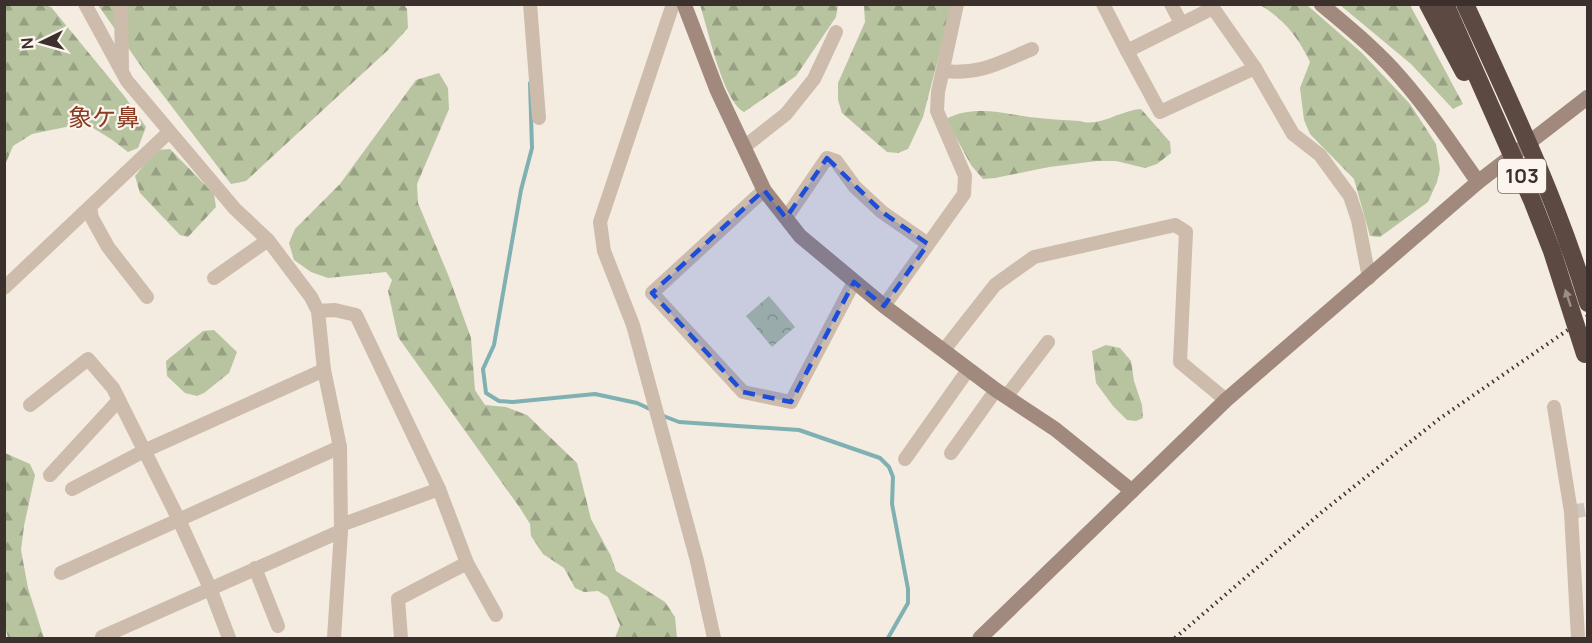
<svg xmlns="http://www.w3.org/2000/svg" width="1592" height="643" viewBox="0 0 1592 643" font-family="Manrope,'Noto Sans JP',sans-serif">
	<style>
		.forest { fill: url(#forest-firs) }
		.park { fill: url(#park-crowns) }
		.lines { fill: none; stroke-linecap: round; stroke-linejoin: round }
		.stream { stroke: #7fb0b2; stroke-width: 4 }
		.street-tunnel { stroke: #cfc6bd; stroke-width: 14; stroke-dasharray: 14 7; stroke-linecap: butt }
		.street { stroke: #cdbbac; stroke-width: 14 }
		.secondary { stroke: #a18a7d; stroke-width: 15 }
		.rail { stroke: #3b302b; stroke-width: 4; stroke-dasharray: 1.5 4.5; stroke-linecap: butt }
		.highway-bridge { stroke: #5c4a42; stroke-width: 18 }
		.oneway { fill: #9c8e87 }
		.marked { fill: #1d4ed8; fill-opacity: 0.2; stroke: #1d4ed8; stroke-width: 4.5; stroke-dasharray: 12 8; stroke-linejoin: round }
		.labels { text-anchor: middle; stroke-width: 4.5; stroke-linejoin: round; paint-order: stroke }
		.shield { fill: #fbf5ee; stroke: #756b66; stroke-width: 1.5 }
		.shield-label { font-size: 20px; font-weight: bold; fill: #3b302b }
		.quarter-label { font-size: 24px; fill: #8c3b22; stroke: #fbf5ee }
	</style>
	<defs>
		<pattern id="forest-firs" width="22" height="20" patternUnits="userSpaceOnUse" patternTransform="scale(1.5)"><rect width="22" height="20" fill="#b8c4a0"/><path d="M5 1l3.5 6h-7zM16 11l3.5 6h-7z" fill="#97a083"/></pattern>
		<pattern id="park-crowns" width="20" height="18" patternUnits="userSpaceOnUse" patternTransform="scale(1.5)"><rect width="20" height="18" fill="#b8c4a0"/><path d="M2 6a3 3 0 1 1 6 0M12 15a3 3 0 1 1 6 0" fill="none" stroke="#97a083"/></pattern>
	</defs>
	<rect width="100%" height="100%" fill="#f4ebe1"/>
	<!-- forest -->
	<g class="forest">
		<polygon points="5,4 44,5 51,7 125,97 146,127 138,148 128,152 111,139 85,123 32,134 13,146 5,165"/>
		<polygon points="98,5 404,5 407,9 408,28 388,50 246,181 231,184 143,69"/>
		<path d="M700 5V4L838 5 836 17 796 76 744 112C723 101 708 29 700 5Z"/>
		<polygon points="864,5 952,5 923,117 908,149 898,153 887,152 842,113 838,100 838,83 865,22"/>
		<path d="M1260 5H1307L1362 53 1410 104 1436 144 1440 169 1437 182 1428 202 1380 237 1370 236 1354 179 1310 134 1304 120 1300 88 1310 62C1298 37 1284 19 1260 5Z"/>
		<polygon points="1340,5 1410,5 1463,104 1453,109 1411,64"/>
		<polygon points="439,73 448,88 449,109 417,184 418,203 449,277 471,338 475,390 485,405 506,407 527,415 577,463 591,519 611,556 616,571 665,602 675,617 677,638 615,638 620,625 608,597 598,591 584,592 575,588 564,568 543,554 531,536 530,524 520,508 398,337 388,291 392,280 386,272 328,278 311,272 294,260 289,243 295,229 340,184 416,80"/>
		<path d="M1141 109 1170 142 1171 153 1157 164 1145 168 1116 161H1097L1049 167 995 178 983 179 971 165 946 119C972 105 1002 113 1029 117 1046 119 1063 120 1080 121 1099 128 1121 110 1141 109Z"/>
		<polygon points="170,149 214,194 216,207 188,237 180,235 140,193 135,176 156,150"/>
		<polygon points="214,330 237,352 229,373 204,393 197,396 185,393 167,376 166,361 203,331"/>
		<polygon points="1106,345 1120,348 1131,361 1134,381 1142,405 1143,418 1136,421 1127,420 1113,406 1096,383 1092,351"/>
		<polygon points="5,453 30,464 35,475 24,526 21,550 28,588 44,638 8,638 5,626"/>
	</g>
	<!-- park -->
	<polygon class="park" points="769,296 795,327 772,347 746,316"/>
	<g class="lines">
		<!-- stream -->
		<g class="stream">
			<polyline points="530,83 532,148 521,190 494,345 483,369 486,393 499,401 513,402 595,394 637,403 652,410"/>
			<polyline points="661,415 679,422 799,430 880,458 889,467 893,477 892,504 908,589 908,603 888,638"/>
		</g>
		<!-- street-tunnel -->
		<polyline class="street-tunnel" points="1571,512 1588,509"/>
		<!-- street -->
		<g class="street">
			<polyline points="85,4 127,81 235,209 268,240 311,297 318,311 324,370 340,447 341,531 334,638"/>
			<polyline points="121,4 122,69"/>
			<polyline points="530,4 539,118"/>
			<polyline points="673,4 600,222 604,251 633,325 697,561 714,638"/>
			<polyline points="1103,4 1127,51 1213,8 1255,68 1293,134 1320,155 1350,196 1358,220 1369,278"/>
			<polyline points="1171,4 1181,23"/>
			<polyline points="1127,51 1160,112 1255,68"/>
			<path d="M943 71C980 75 999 63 1032 49"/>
			<polyline points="744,147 786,114 814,79 836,32"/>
			<polyline points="764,190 652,293 743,392 791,402 854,282"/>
			<polyline points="90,207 92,218 108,247 147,297"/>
			<polyline points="786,218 827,158 836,161 855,187 882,212 928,244"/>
			<polyline points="214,278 268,240"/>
			<polyline points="4,288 169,132"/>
			<polyline points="884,306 964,194 965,176 937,111 938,92 957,4"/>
			<polyline points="318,311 335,310 356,315 439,489 467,563 496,615"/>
			<polyline points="944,350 995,285 1034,257 1175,225 1186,232 1180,362 1226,400"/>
			<polyline points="1006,397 1048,342"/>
			<polyline points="30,405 88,359 113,388 179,520 210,588 229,638"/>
			<polyline points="1554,407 1571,512 1578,638"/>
			<polyline points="951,453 996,390"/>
			<polyline points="905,459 968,370"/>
			<polyline points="50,475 119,400"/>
			<polyline points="72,489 144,451 324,370"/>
			<polyline points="341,525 439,489"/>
			<polyline points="255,568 278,626"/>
			<polyline points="61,573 340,447"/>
			<polyline points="102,637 341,531"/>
			<polyline points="401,638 398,599 467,563"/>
		</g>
		<!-- secondary -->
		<g class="secondary">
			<polyline points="684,4 717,90 764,190 800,236 884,306 996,390 1055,429 1132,491"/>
			<path d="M1321 4C1348 27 1377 50 1400 77 1429 110 1453 146 1478 182"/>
			<polyline points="980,638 1226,400 1478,182 1588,97"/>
		</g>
		<!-- rail -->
		<polyline class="rail" points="1175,638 1322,512 1439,419 1588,316"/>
		<!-- highway-bridge -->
		<g class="highway-bridge">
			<polyline points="1428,4 1464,72"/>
			<polyline points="1445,4 1532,200 1552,251 1585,354"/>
			<path d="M1465 4C1510 102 1557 200 1588 303"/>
		</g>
	</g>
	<!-- one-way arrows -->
	<defs><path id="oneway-solid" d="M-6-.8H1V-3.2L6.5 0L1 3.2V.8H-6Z" transform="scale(1.5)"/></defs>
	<use class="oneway" href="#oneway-solid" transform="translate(1568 298) rotate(-108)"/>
	<!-- marked area -->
	<path class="marked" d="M827 158 882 212 928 244 884 306 854 282 791 402 743 392 652 293 764 190 786 218Z"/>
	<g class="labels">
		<!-- shield labels -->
		<rect class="shield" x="1498" y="159" width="48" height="34" rx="4.5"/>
		<g class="shield-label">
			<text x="1522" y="183">103</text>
		</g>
		<!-- quarter labels -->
		<g class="quarter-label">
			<text x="104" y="126">象ケ鼻</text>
		</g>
	</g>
	<!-- border -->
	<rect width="1592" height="643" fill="none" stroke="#3b302b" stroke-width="12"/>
	<!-- north arrow -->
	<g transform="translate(42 42) rotate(265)" stroke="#fbf5ee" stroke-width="4.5" paint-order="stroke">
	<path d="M0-4.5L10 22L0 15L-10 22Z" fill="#3b302b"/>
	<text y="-9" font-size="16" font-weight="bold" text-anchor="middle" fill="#3b302b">N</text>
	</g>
</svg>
